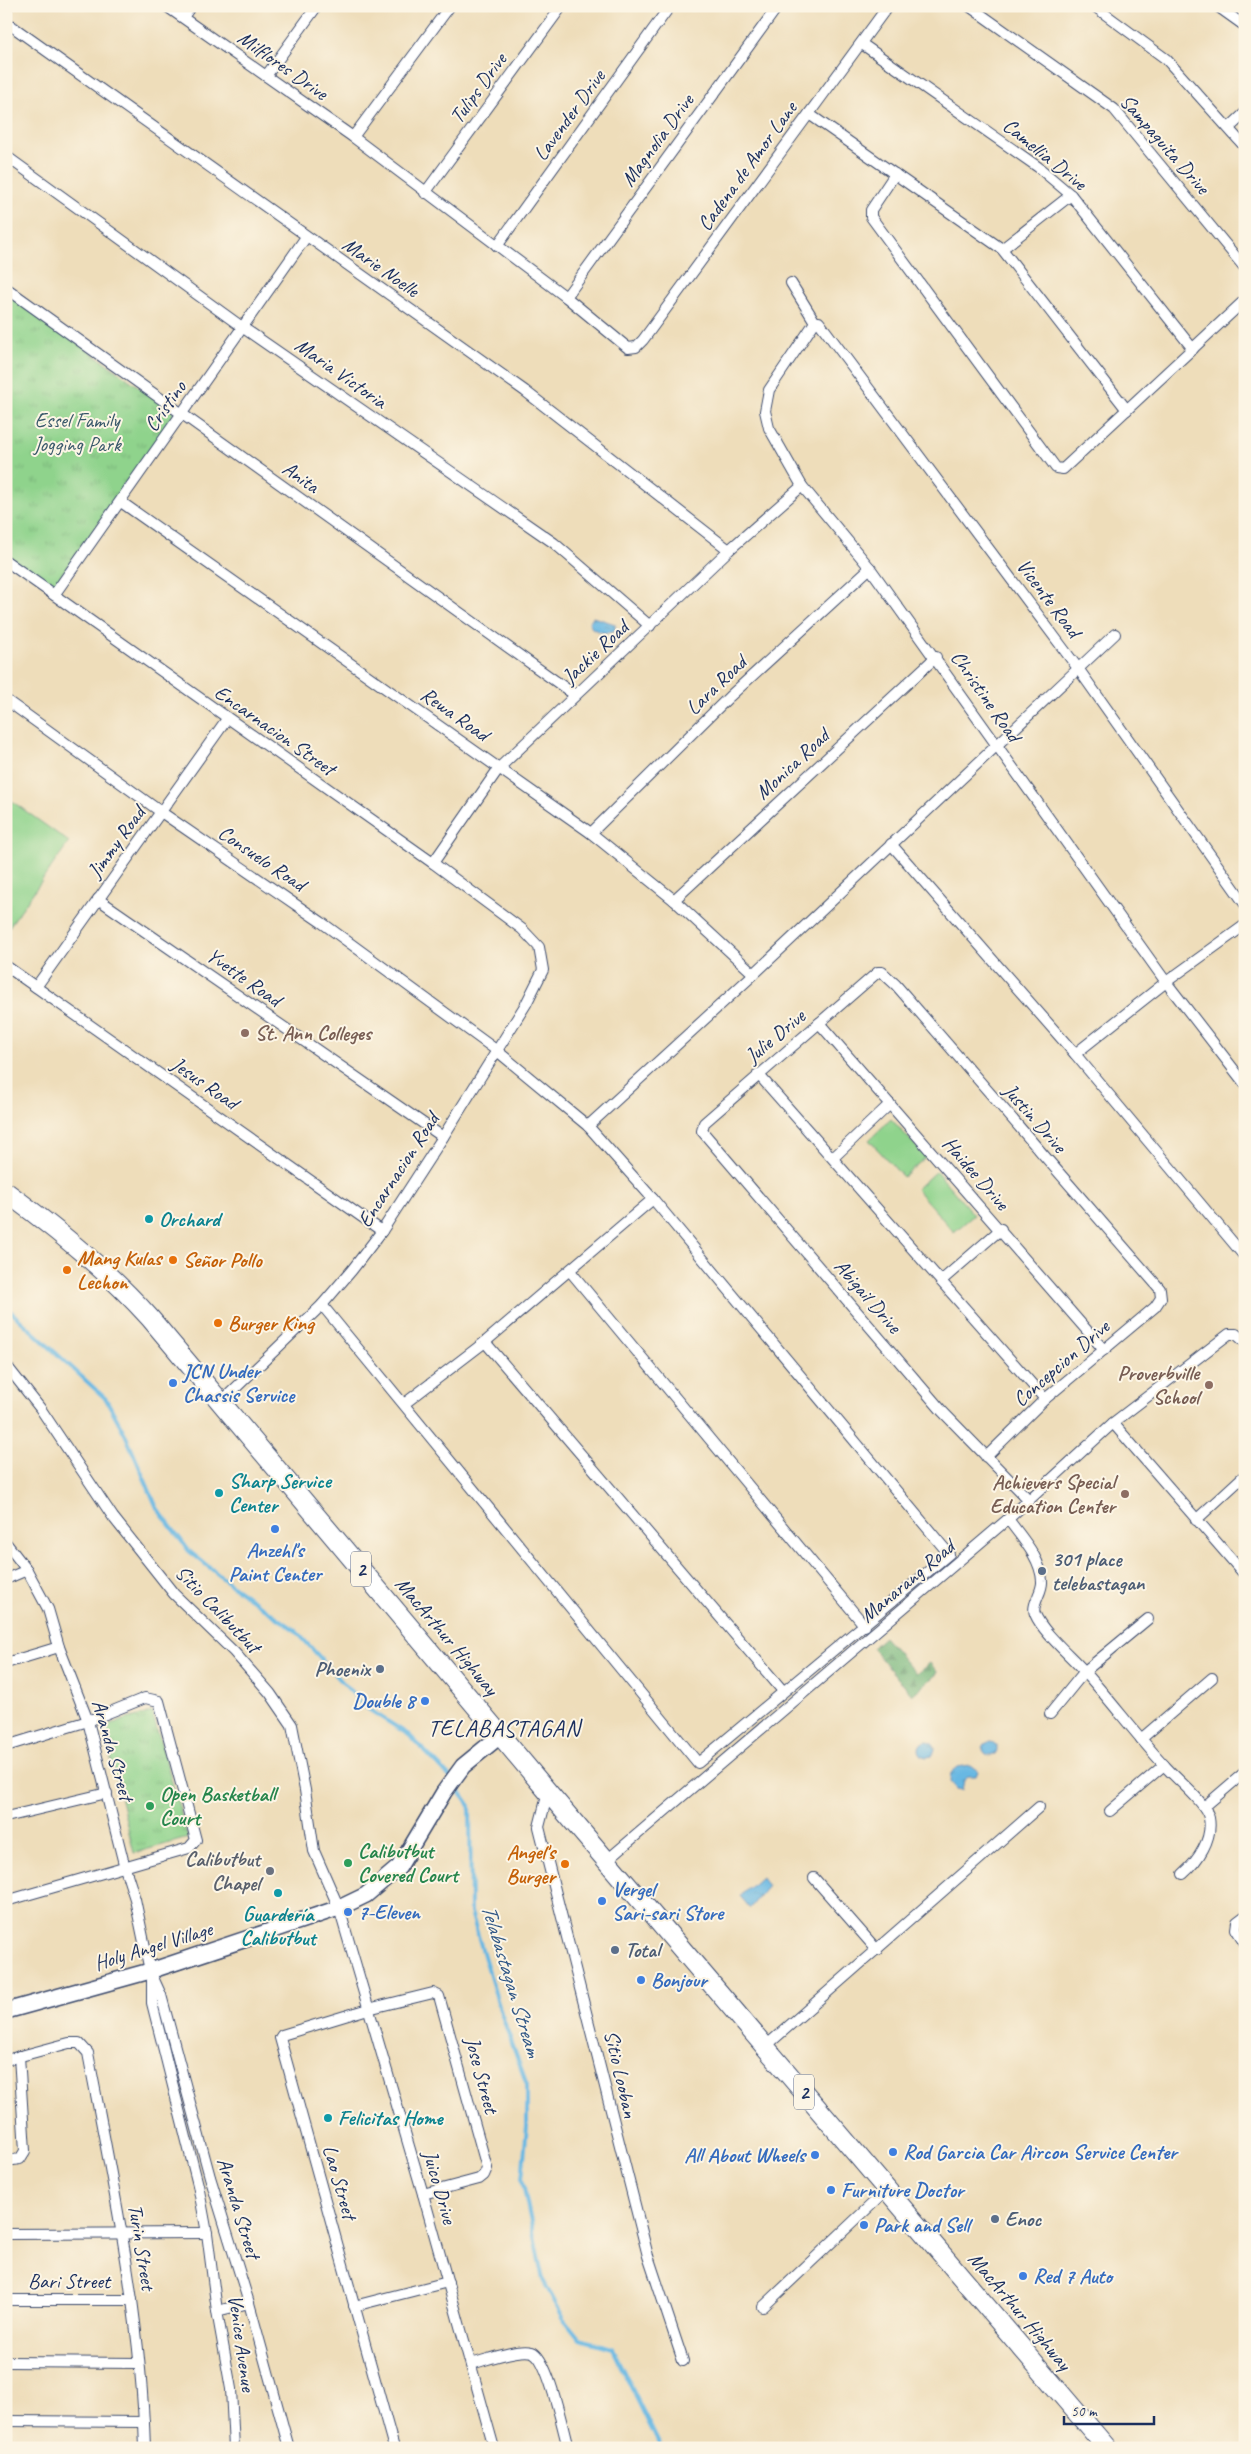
<svg xmlns="http://www.w3.org/2000/svg" width="1251" height="2454" viewBox="0 0 1251 2454" font-family="Caveat,sans-serif">
	<style>
		.green { fill: #8fd38c; stroke: #558175 }
		.forest { fill: url(#forest-firs); stroke: #47726b }
		.park { fill: url(#park-tufts); stroke: #558175 }
		.water { fill: url(#water-ripples); stroke: #4274a0 }
		.lines { fill: none; stroke-linecap: round; stroke-linejoin: round }
		.stream { stroke: #68b8e3; stroke-width: 4 }
		.street-casing { stroke: #3b496c; stroke-width: 12 }
		.secondary-casing { stroke: #3b496c; stroke-width: 18 }
		.highway-casing { stroke: #3b496c; stroke-width: 21 }
		.street { stroke: #fff; stroke-width: 10 }
		.secondary { stroke: #fff; stroke-width: 15 }
		.highway { stroke: #fff; stroke-width: 19 }
		.education-dot { fill: #8d6e63; stroke: #fcf5e5; stroke-width: 2 }
		.culture-dot { fill: #0f9aa8; stroke: #fcf5e5; stroke-width: 2 }
		.food-dot { fill: #e8710a; stroke: #fcf5e5; stroke-width: 2 }
		.shop-dot { fill: #3f7fe0; stroke: #fcf5e5; stroke-width: 2 }
		.service-dot { fill: #5c6f8a; stroke: #fcf5e5; stroke-width: 2 }
		.leisure-dot { fill: #2e9e5b; stroke: #fcf5e5; stroke-width: 2 }
		.worship-dot { fill: #6b7280; stroke: #fcf5e5; stroke-width: 2 }
		.labels { text-anchor: middle; stroke-width: 4; stroke-linejoin: round; paint-order: stroke }
		.shield { fill: #fcf5e5; stroke: #5e6a86; stroke-width: 1 }
		.shield-label { font-size: 20px; font-weight: bold; fill: #1b2f5e }
		.street-label { font-size: 21px; fill: #1b2f5e; stroke: #fcf5e5 }
		.park-label { font-size: 21px; fill: #38586a; stroke: #fcf5e5 }
		.education-label { font-size: 21px; font-weight: bold; fill: #785e54; stroke: #fcf5e5; text-anchor: end }
		.culture-label { font-size: 21px; font-weight: bold; fill: #0d838f; stroke: #fcf5e5; text-anchor: start }
		.food-label { font-size: 21px; font-weight: bold; fill: #c56008; stroke: #fcf5e5; text-anchor: start }
		.shop-label { font-size: 21px; font-weight: bold; fill: #366cbe; stroke: #fcf5e5; text-anchor: start }
		.service-label { font-size: 21px; font-weight: bold; fill: #4e5e75; stroke: #fcf5e5; text-anchor: start }
		.leisure-label { font-size: 21px; font-weight: bold; fill: #27864d; stroke: #fcf5e5; text-anchor: start }
		.worship-label { font-size: 21px; font-weight: bold; fill: #5b616d; stroke: #fcf5e5; text-anchor: end }
		.water-label { font-size: 22px; font-style: italic; fill: #325886; stroke: #fcf5e5 }
		.quarter-label { font-size: 24px; letter-spacing: 1px; fill: #1b2f5e; stroke: #fcf5e5 }
	</style>
	<defs>
		<pattern id="forest-firs" width="22" height="20" patternUnits="userSpaceOnUse" patternTransform="scale(1.25)"><rect width="22" height="20" fill="#73b578"/><path d="M5 1l3.5 6h-7zM16 11l3.5 6h-7z" fill="#5e9466"/></pattern>
		<pattern id="park-tufts" width="24" height="20" patternUnits="userSpaceOnUse" patternTransform="scale(1.25)"><rect width="24" height="20" fill="#8fd38c"/><path d="M3 7l-1-3M5 7V3M7 7l1-3M15 17l-1-3M17 17v-4M19 17l1-3" fill="none" stroke="#7bb57b"/></pattern>
		<pattern id="water-ripples" width="26" height="14" patternUnits="userSpaceOnUse" patternTransform="scale(1.25)"><rect width="26" height="14" fill="#68b8e3"/><path d="M2 4q2-2 4 0t4 0M15 11q2-2 4 0t4 0" fill="none" stroke="#5596bb"/></pattern>
	</defs>
	<rect width="100%" height="100%" fill="#fcf5e5"/>
	<filter id="ink" filterUnits="userSpaceOnUse"><feTurbulence type="fractalNoise" baseFrequency=".02" numOctaves="2"/><feDisplacementMap in="SourceGraphic" scale="10" xChannelSelector="R" yChannelSelector="G"/><feConvolveMatrix kernelMatrix="1 2 1 2 8 2 1 2 1" color-interpolation-filters="sRGB"/></filter>
	<filter id="wash" filterUnits="userSpaceOnUse"><feTurbulence type="fractalNoise" baseFrequency=".0096" numOctaves="4" result="noise"/><feDisplacementMap in="SourceGraphic" scale="20" xChannelSelector="R" yChannelSelector="G"/><feGaussianBlur stdDeviation="1.12" result="paint"/><feColorMatrix in="noise" values="0 0 0 0 0 0 0 0 0 0 0 0 0 0 0 0 0 1.4 0 .05"/><feComposite in="paint" operator="in"/></filter>
	<g filter="url(#wash)">
		<rect width="100%" height="100%" fill="#eeddba"/>
		<!-- green -->
		<g class="green">
			<polygon points="6,797 69,842 6,931"/>
			<polygon points="891,1119 926,1157 903,1177 869,1140"/>
			<polygon points="936,1171 974,1215 954,1232 916,1189"/>
		</g>
		<!-- forest -->
		<polygon class="forest" points="884,1637 916,1674 930,1663 938,1673 912,1695 872,1648"/>
		<!-- park -->
		<g class="park">
			<polygon points="6,291 178,415 51,589 6,557"/>
			<polygon points="152,1712 188,1838 134,1853 103,1726"/>
		</g>
		<!-- water -->
		<g class="water">
			<path d="M593 617 615 624V630C607 635 597 632 591 627L589 622Z"/>
			<circle cx="927" cy="1749" r="8"/>
			<circle cx="990" cy="1749" r="7"/>
			<polygon points="970,1765 978,1771 976,1776 969,1776 964,1780 962,1790 956,1789 950,1782 951,1773 958,1767"/>
			<polygon points="761,1877 768,1886 750,1908 740,1896"/>
		</g>
		<g class="lines">
			<!-- stream -->
			<g class="stream">
				<polyline points="6,1304 9,1310 106,1399 125,1434 157,1508 189,1551 235,1588 295,1630 365,1707 409,1735 450,1777"/>
				<polyline points="454,1783 470,1806 471,1912 501,2013 527,2085 527,2126 522,2179 543,2280 564,2319 580,2339 612,2348 661,2448"/>
			</g>
		</g>
	</g>
	<g filter="url(#ink)">
		<g class="lines">
			<defs>
				<g id="street">
					<polyline points="166,6 353,137 566,297 628,348 636,347 643,340 888,6"/>
					<polyline points="969,6 1114,109 1245,268"/>
					<polyline points="1094,6 1166,59 1245,147"/>
					<polyline points="1217,6 1245,26"/>
					<polyline points="6,9 8,6"/>
					<polyline points="183,17 191,6"/>
					<polyline points="6,22 525,391 729,550"/>
					<polyline points="862,44 1038,167 1071,195 1193,349"/>
					<polyline points="266,76 317,6"/>
					<polyline points="809,114 1002,249 1127,410"/>
					<polyline points="1229,128 1245,113"/>
					<polyline points="353,137 450,6"/>
					<polyline points="6,156 242,327 554,543 650,626"/>
					<polyline points="895,174 871,210 871,217 1056,468 1063,469 1245,300"/>
					<polyline points="425,193 562,6"/>
					<polyline points="497,246 670,6"/>
					<polyline points="1002,249 1071,195"/>
					<polyline points="791,283 815,322 819,322 1077,667 1245,904"/>
					<polyline points="6,288 575,695"/>
					<polyline points="566,297 778,6"/>
					<polyline points="815,322 769,390 765,411 769,428 802,486 870,568 1166,982 1245,1084"/>
					<polyline points="121,502 591,833 674,900 754,974"/>
					<polyline points="6,561 433,863 522,929 539,947 543,970 526,1004 443,1137 382,1231 352,1270 322,1305 221,1402"/>
					<polyline points="54,595 306,237"/>
					<polyline points="6,700 161,812 321,922 496,1050 588,1126 653,1199 949,1554 698,1763 322,1305"/>
					<polyline points="591,833 729,697 870,568"/>
					<polyline points="891,844 1075,1054 1245,1257"/>
					<polyline points="433,863 499,768 729,550 802,486"/>
					<polyline points="98,899 443,1137"/>
					<polyline points="674,900 936,657"/>
					<polyline points="6,966 382,1231"/>
					<polyline points="36,987 227,719"/>
					<polyline points="819,1023 1104,1350"/>
					<polyline points="1075,1054 1166,982 1245,925"/>
					<polyline points="758,1074 1045,1399"/>
					<polyline points="588,1126 754,974 1115,634"/>
					<polyline points="833,1158 890,1104"/>
					<polyline points="570,1271 865,1626"/>
					<polyline points="941,1281 1001,1229"/>
					<polyline points="485,1342 783,1691"/>
					<polyline points="6,1365 40,1408 113,1517 174,1594 234,1652 270,1693 292,1725 305,1790 314,1851 339,1908 423,2194 494,2448"/>
					<polyline points="404,1404 485,1342 653,1199"/>
					<polyline points="1113,1423 1245,1575"/>
					<polyline points="986,1457 1045,1399 1155,1307 1161,1298 1160,1289 896,985 882,972 878,972 704,1123 702,1131 942,1411 1029,1500"/>
					<path d="M1008 1519C1021 1537 1041 1558 1042 1581 1043 1592 1031 1604 1035 1614 1043 1633 1070 1655 1084 1671 1112 1702 1137 1736 1165 1766 1176 1779 1206 1802 1209 1818 1213 1839 1198 1861 1183 1874"/>
					<polyline points="1196,1520 1245,1475"/>
					<polyline points="6,1543 27,1570 48,1609 59,1647 88,1721 125,1868 135,1899 150,1971 161,1995 210,2177 249,2303 289,2448"/>
					<polyline points="6,1579 27,1570"/>
					<polyline points="6,1663 59,1647"/>
					<polyline points="1050,1714 1085,1671 1148,1619"/>
					<polyline points="1141,1739 1212,1678"/>
					<polyline points="6,1746 88,1721 145,1698 159,1701 196,1840 189,1848 6,1901"/>
					<polyline points="548,1792 539,1827 648,2256 683,2361"/>
					<polyline points="1204,1807 1245,1772"/>
					<polyline points="1110,1811 1164,1765"/>
					<polyline points="6,1817 107,1793"/>
					<polyline points="606,1861 1008,1519 1113,1423 1229,1334 1236,1334 1245,1342"/>
					<polyline points="814,1878 877,1950"/>
					<polyline points="1245,1916 1237,1922 1236,1929 1245,1943"/>
					<polyline points="152,1980 152,2003 198,2185 207,2233 217,2311 231,2389 234,2448"/>
					<polyline points="766,2046 1039,1807"/>
					<path d="M6 2060 69 2043H79L88 2053C113 2184 141 2314 145 2448"/>
					<polyline points="6,2161 20,2159 25,2151 19,2056"/>
					<polyline points="6,2234 207,2233"/>
					<polyline points="6,2300 132,2300"/>
					<polyline points="354,2306 448,2282"/>
					<polyline points="763,2307 888,2189"/>
					<polyline points="217,2311 249,2303"/>
					<polyline points="6,2362 139,2363"/>
					<path d="M471 2364C486 2360 518 2348 532 2352 548 2357 563 2430 568 2448"/>
					<polyline points="6,2421 144,2422"/>
					<polyline points="394,2448 280,2038 282,2035 368,2009 433,1993 439,1996 487,2168 484,2175 479,2179 423,2194"/>
				</g>
				<polyline id="secondary" points="6,2011 150,1971 339,1908 366,1895 399,1867 444,1792 463,1766 501,1735"/>
				<path id="highway" d="M6 1192C58 1230 107 1270 150 1318L548 1792 1107 2448"/>
			</defs>
			<!-- street casing -->
			<use href="#street" class="street-casing"/>
			<!-- secondary casing -->
			<use href="#secondary" class="secondary-casing"/>
			<!-- highway casing -->
			<use href="#highway" class="highway-casing"/>
			<!-- street -->
			<use href="#street" class="street"/>
			<!-- secondary -->
			<use href="#secondary" class="secondary"/>
			<!-- highway -->
			<use href="#highway" class="highway"/>
		</g>
	</g>
	<!-- markers -->
	<g class="education-dot">
		<circle cx="245" cy="1033" r="5"/>
		<circle cx="1209" cy="1385" r="5"/>
		<circle cx="1125" cy="1494" r="5"/>
	</g>
	<g class="culture-dot">
		<circle cx="149" cy="1219" r="5"/>
		<circle cx="219" cy="1493" r="5"/>
		<circle cx="278" cy="1893" r="5"/>
		<circle cx="328" cy="2118" r="5"/>
	</g>
	<g class="food-dot">
		<circle cx="173" cy="1260" r="5"/>
		<circle cx="67" cy="1270" r="5"/>
		<circle cx="218" cy="1323" r="5"/>
		<circle cx="565" cy="1864" r="5"/>
	</g>
	<g class="shop-dot">
		<circle cx="173" cy="1383" r="5"/>
		<circle cx="275" cy="1529" r="5"/>
		<circle cx="425" cy="1701" r="5"/>
		<circle cx="602" cy="1901" r="5"/>
		<circle cx="348" cy="1912" r="5"/>
		<circle cx="641" cy="1980" r="5"/>
		<circle cx="893" cy="2152" r="5"/>
		<circle cx="815" cy="2155" r="5"/>
		<circle cx="831" cy="2190" r="5"/>
		<circle cx="864" cy="2225" r="5"/>
		<circle cx="1023" cy="2276" r="5"/>
	</g>
	<g class="service-dot">
		<circle cx="1042" cy="1571" r="5"/>
		<circle cx="380" cy="1669" r="5"/>
		<circle cx="615" cy="1950" r="5"/>
		<circle cx="995" cy="2219" r="5"/>
	</g>
	<g class="leisure-dot">
		<circle cx="150" cy="1806" r="5"/>
		<circle cx="348" cy="1863" r="5"/>
	</g>
	<circle class="worship-dot" cx="270" cy="1871" r="5"/>
	<g class="labels">
		<!-- shield labels -->
		<g class="shield">
			<rect x="351" y="1551.5" width="20" height="35" rx="4"/>
			<rect x="794" y="2074.5" width="20" height="35" rx="4"/>
		</g>
		<g class="shield-label">
			<text x="361" y="1576">2</text>
			<text x="804" y="2099">2</text>
		</g>
		<!-- street labels -->
		<g class="street-label">
			<text transform="translate(283 65) rotate(35)" y="7">Milflores Drive</text>
			<text transform="translate(478 88) rotate(-54)" y="7">Tulips Drive</text>
			<text transform="translate(569 115) rotate(-54)" y="7">Lavender Drive</text>
			<text transform="translate(657 140) rotate(-54)" y="7">Magnolia Drive</text>
			<text transform="translate(1165 144) rotate(49)" y="7">Sampaguita Drive</text>
			<text transform="translate(1045 154) rotate(39)" y="7">Camellia Drive</text>
			<text transform="translate(747 166) rotate(-54)" y="7">Cadena de Amor Lane</text>
			<text transform="translate(381 267) rotate(35)" y="7">Marie Noelle</text>
			<text transform="translate(341 373) rotate(35)" y="7">Maria Victoria</text>
			<text transform="translate(165 406) rotate(-55)" y="7">Cristino</text>
			<text transform="translate(301 477) rotate(35)" y="7">Anita</text>
			<text transform="translate(1049 598) rotate(53)" y="7">Vicente Road</text>
			<text transform="translate(595 652) rotate(-43)" y="7">Jackie Road</text>
			<text transform="translate(716 685) rotate(-44)" y="7">Lara Road</text>
			<text transform="translate(986 696) rotate(55)" y="7">Christine Road</text>
			<text transform="translate(455 714) rotate(35)" y="7">Rewa Road</text>
			<text transform="translate(275 730) rotate(35)" y="7">Encarnacion Street</text>
			<text transform="translate(792 764) rotate(-43)" y="7">Monica Road</text>
			<text transform="translate(116 842) rotate(-54)" y="7">Jimmy Road</text>
			<text transform="translate(262 858) rotate(34)" y="7">Consuelo Road</text>
			<text transform="translate(244 977) rotate(35)" y="7">Yvette Road</text>
			<text transform="translate(775 1036) rotate(-40)" y="7">Julie Drive</text>
			<text transform="translate(205 1083) rotate(35)" y="7">Jesus Road</text>
			<text transform="translate(1035 1118) rotate(49)" y="7">Justin Drive</text>
			<text transform="translate(398 1170) rotate(-57)" y="7">Encarnacion Road</text>
			<text transform="translate(976 1173) rotate(49)" y="7">Haidee Drive</text>
			<text transform="translate(868 1296) rotate(49)" y="7">Abigail Drive</text>
			<text transform="translate(1061 1363) rotate(-41)" y="7">Concepcion Drive</text>
			<text transform="translate(907 1581) rotate(-40)" y="7">Manarang Road</text>
			<text transform="translate(218 1609) rotate(46)" y="7">Sitio Calibutbut</text>
			<text transform="translate(447 1636) rotate(50)" y="7">MacArthur Highway</text>
			<text transform="translate(113 1750) rotate(74)" y="7">Aranda Street</text>
			<text transform="translate(153 1946) rotate(-17)" y="7">Holy Angel Village</text>
			<text transform="translate(621 2074) rotate(77)" y="7">Sitio Looban</text>
			<text transform="translate(482 2075) rotate(75)" y="7">Jose Street</text>
			<text transform="translate(340 2182) rotate(74)" y="7">Lao Street</text>
			<text transform="translate(440 2187) rotate(74)" y="7">Juico Drive</text>
			<text transform="translate(239 2208) rotate(73)" y="7">Aranda Street</text>
			<text transform="translate(142 2247) rotate(81)" y="7">Turin Street</text>
			<text x="69" y="2288">Bari Street</text>
			<text transform="translate(1020 2311) rotate(50)" y="7">MacArthur Highway</text>
			<text transform="translate(242 2343) rotate(82)" y="7">Venice Avenue</text>
		</g>
		<!-- park labels -->
		<g class="park-label">
			<text x="77" y="427">Essel Family<tspan x="77" dy="24">Jogging Park</tspan></text>
		</g>
		<!-- education labels -->
		<g class="education-label">
			<text x="255" y="1040" text-anchor="start">St. Ann Colleges</text>
			<text x="1199" y="1380">Proverbville<tspan x="1199" dy="24">School</tspan></text>
			<text x="1115" y="1489">Achievers Special<tspan x="1115" dy="24">Education Center</tspan></text>
		</g>
		<!-- culture labels -->
		<g class="culture-label">
			<text x="159" y="1226">Orchard</text>
			<text x="229" y="1488">Sharp Service<tspan x="229" dy="24">Center</tspan></text>
			<text x="278" y="1921" text-anchor="middle">Guardería<tspan x="278" dy="24">Calibutbut</tspan></text>
			<text x="338" y="2125">Felicitas Home</text>
		</g>
		<!-- food labels -->
		<g class="food-label">
			<text x="77" y="1265">Mang Kulas<tspan x="77" dy="24">Lechon</tspan></text>
			<text x="183" y="1267">Señor Pollo</text>
			<text x="228" y="1330">Burger King</text>
			<text x="555" y="1859" text-anchor="end">Angel's<tspan x="555" dy="24">Burger</tspan></text>
		</g>
		<!-- shop labels -->
		<g class="shop-label">
			<text x="183" y="1378">JCN Under<tspan x="183" dy="24">Chassis Service</tspan></text>
			<text x="275" y="1557" text-anchor="middle">Anzehl's<tspan x="275" dy="24">Paint Center</tspan></text>
			<text x="415" y="1708" text-anchor="end">Double 8</text>
			<text x="612" y="1896">Vergel<tspan x="612" dy="24">Sari-sari Store</tspan></text>
			<text x="358" y="1919">7-Eleven</text>
			<text x="651" y="1987">Bonjour</text>
			<text x="903" y="2159">Rod Garcia Car Aircon Service Center</text>
			<text x="805" y="2162" text-anchor="end">All About Wheels</text>
			<text x="841" y="2197">Furniture Doctor</text>
			<text x="874" y="2232">Park and Sell</text>
			<text x="1033" y="2283">Red 7 Auto</text>
		</g>
		<!-- service labels -->
		<g class="service-label">
			<text x="1052" y="1566">301 place<tspan x="1052" dy="24">telebastagan</tspan></text>
			<text x="370" y="1676" text-anchor="end">Phoenix</text>
			<text x="625" y="1957">Total</text>
			<text x="1005" y="2226">Enoc</text>
		</g>
		<!-- leisure labels -->
		<g class="leisure-label">
			<text x="160" y="1801">Open Basketball<tspan x="160" dy="24">Court</tspan></text>
			<text x="358" y="1858">Calibutbut<tspan x="358" dy="24">Covered Court</tspan></text>
		</g>
		<!-- worship labels -->
		<g class="worship-label">
			<text x="260" y="1866">Calibutbut<tspan x="260" dy="24">Chapel</tspan></text>
		</g>
		<!-- water labels -->
		<g class="water-label">
			<text transform="translate(512 1980) rotate(73)" y="8">Telabastagan Stream</text>
		</g>
		<!-- quarter labels -->
		<g class="quarter-label">
			<text x="504" y="1736">TELABASTAGAN</text>
		</g>
	</g>
	<!-- margin -->
	<rect width="1251" height="2454" fill="none" stroke="#fcf5e5" stroke-width="25"/>
	<!-- scale -->
	<path d="M1064 2416v8h90v-8" fill="none" stroke="#1b2f5e" stroke-width="2.5"/>
	<text x="1071" y="2416" font-size="15" fill="#1b2f5e" stroke="#fcf5e5" stroke-width="4" paint-order="stroke">50 m</text>
</svg>
